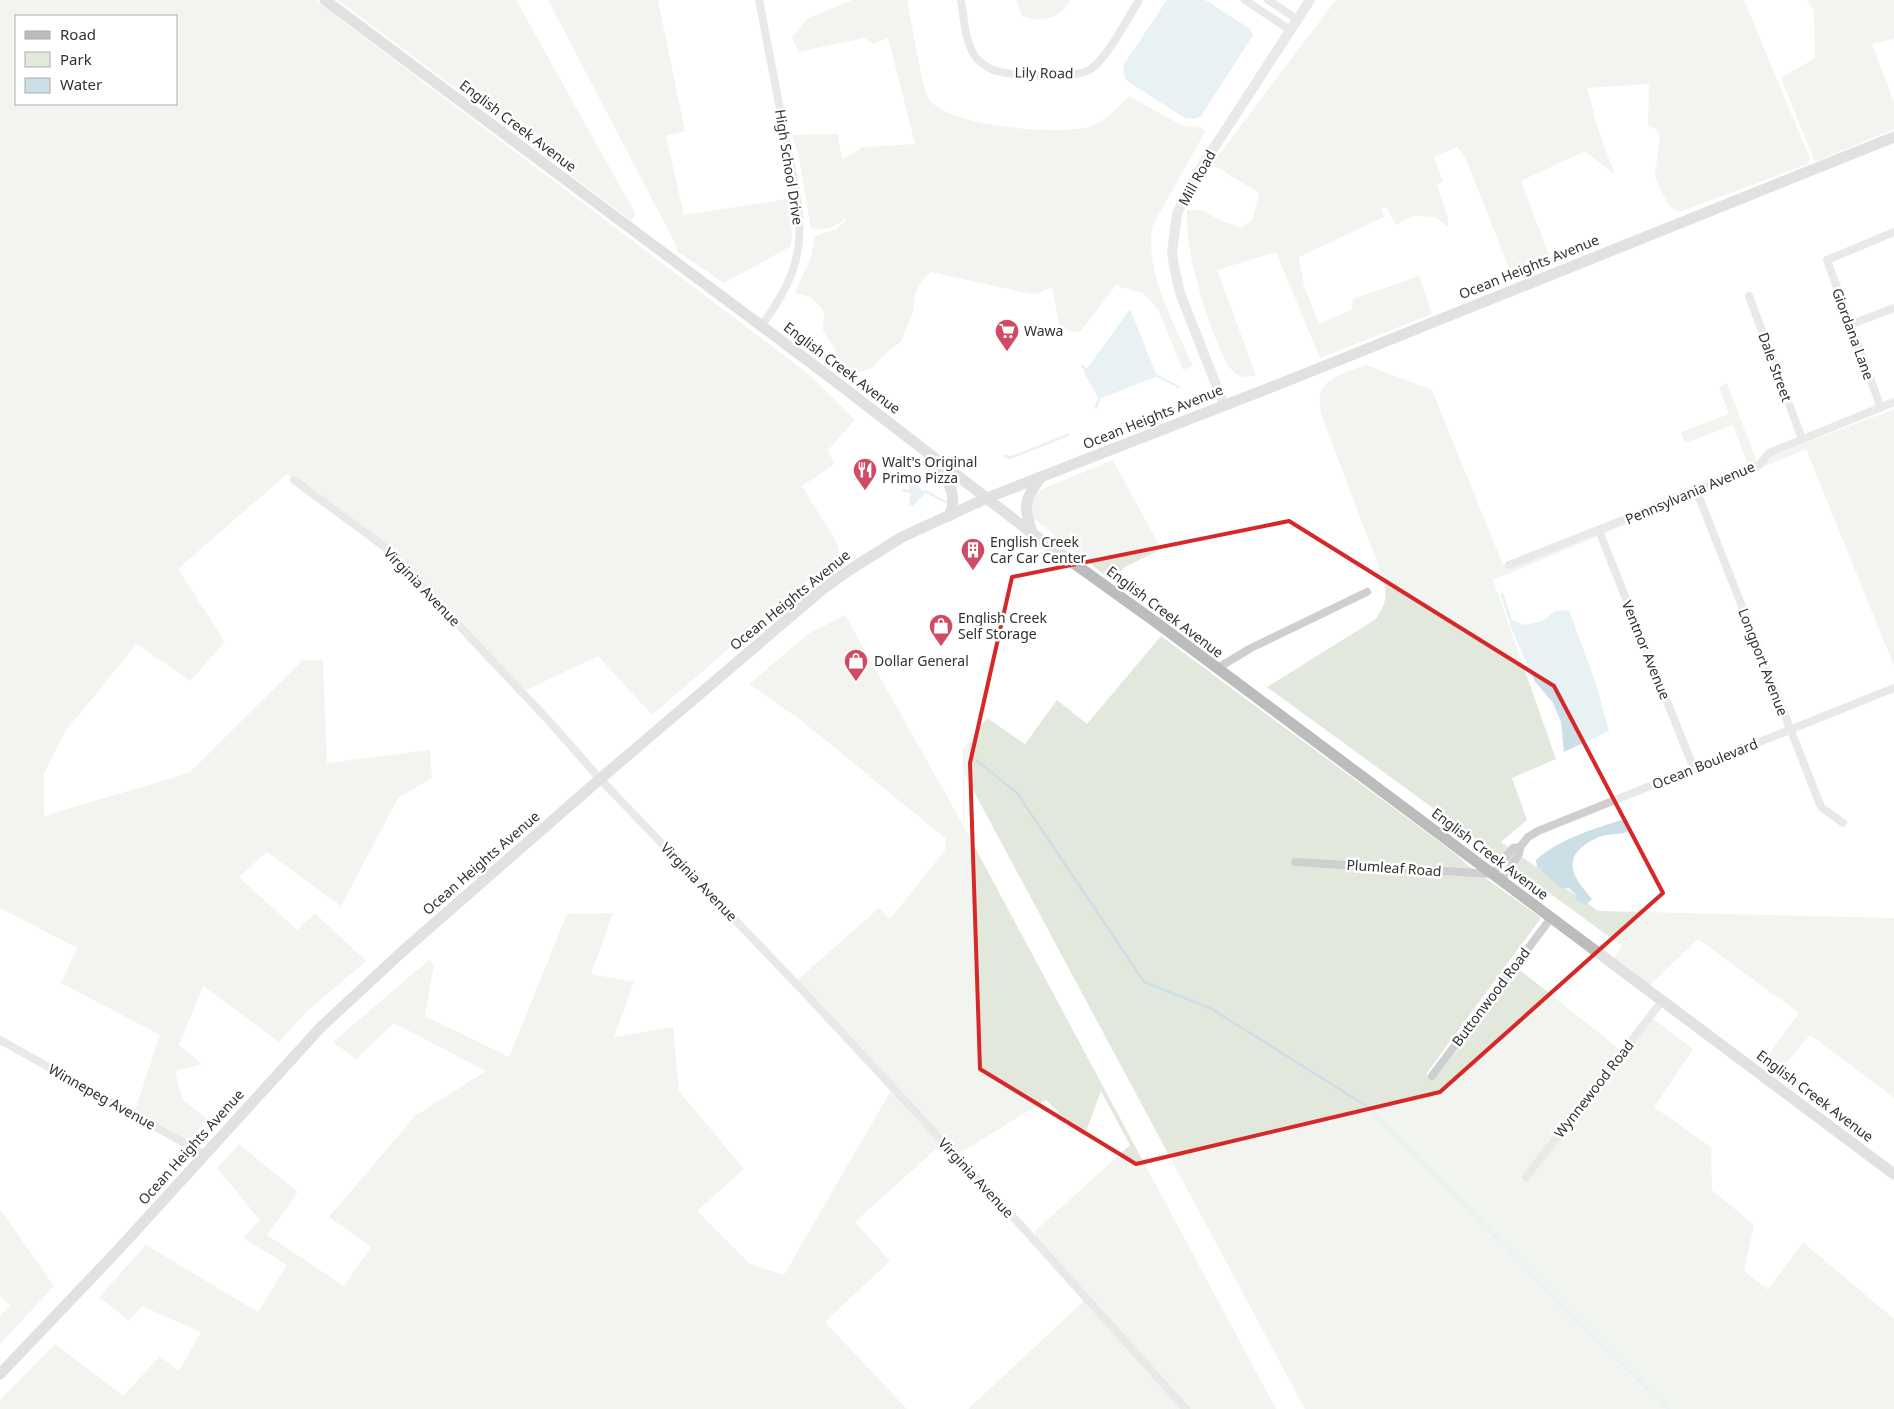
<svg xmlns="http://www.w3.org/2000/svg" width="1894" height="1409" viewBox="0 0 1894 1409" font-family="'Noto Sans',sans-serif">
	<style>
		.green { fill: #e3e8dc; fill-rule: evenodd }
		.water { fill: #ccdfe6 }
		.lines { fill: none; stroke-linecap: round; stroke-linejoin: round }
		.stream { stroke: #ccdfe6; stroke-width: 2.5 }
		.minor { stroke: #cfcfcf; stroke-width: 8 }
		.tertiary { stroke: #cfcfcf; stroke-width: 10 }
		.secondary { stroke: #bcbcbc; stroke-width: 11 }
		.marked { fill: none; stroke: #d62828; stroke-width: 4; stroke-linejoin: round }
		.labels { text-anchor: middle; stroke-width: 5; stroke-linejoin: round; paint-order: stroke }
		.street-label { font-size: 14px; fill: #323232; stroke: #fff }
		.poi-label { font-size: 14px; fill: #323232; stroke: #fff; text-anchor: start }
	</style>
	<rect width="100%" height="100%" fill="#fff"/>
	<!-- green -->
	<g class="green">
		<path d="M0 0H315L811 376 855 420 828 450 834 464 831 467 802 486 837 543 839 552 836 559 807 581 652 715 598 656 522 692 385 550 287 474 178 569 225 642 190 681 137 644 66 730 44 773V816L189 773 303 660H323L327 763 430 750 432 778 398 798 341 906 267 852 239 877 297 930 315 913 366 961 305 1013 279 1042 203 986 179 1045 202 1064 175 1071 183 1100 208 1119 186 1143 134 1114 160 1035 61 983 77 948 0 908ZM16 16H176V104H16Z"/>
		<polygon points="338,0 516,0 635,213 632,221"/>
		<polygon points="548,0 658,0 685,131 666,136 684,215 788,199 792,232 791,246 724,283 678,252 674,241"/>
		<path d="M852 0H907C911 21 915 42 919 64 922 75 923 90 930 100 948 127 1063 136 1091 126 1108 120 1117 108 1129 96L1183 126 1201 127 1205 132 1153 225C1143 271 1175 324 1193 366L1183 370 1158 309 1143 293 1120 287 1117 284 1081 331C1073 335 1065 329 1059 324L1052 287 1039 293 1031 294 931 272 921 282 915 294 913 312 901 342 886 353 872 368 856 373 836 358 835 349 823 331 824 314 822 308 810 297 795 293 811 257 815 236 837 229 847 219 846 218C835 227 824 232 811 228L798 153 792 135 838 134 842 160 863 147 915 144 888 37 874 44 864 38 798 52 792 37 807 19Z"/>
		<path d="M1016 0H1070C1061 18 1041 24 1022 16Z"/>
		<path d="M1336 0H1744L1810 159 1808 164 1679 212 1669 206 1658 185 1655 174 1660 136 1656 129 1649 126 1648 123 1649 84 1587 88 1599 132 1615 175 1585 151 1521 181 1553 265 1520 279 1509 268 1465 157 1457 147 1434 157 1443 182 1437 185 1448 218V227L1435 217 1412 216 1396 225 1386 207 1381 209 1384 217 1299 257 1304 286 1319 324 1352 310 1353 299 1419 276 1432 314 1320 358 1276 252 1217 270 1256 375C1243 380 1234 375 1227 364 1208 326 1184 253 1187 210H1202L1218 219 1241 228 1253 219 1259 193 1212 164Z"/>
		<polygon points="1807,0 1894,0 1894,39 1872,44 1894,102 1894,129 1815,162 1781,78 1815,58 1814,11"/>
		<path d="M1366 365 1432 390 1503 565 1599 531 1655 501 1747 463 1733 425 1685 443 1681 432 1729 414 1719 387 1727 383 1757 462 1894 409V666L1806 449 1493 580 1556 759 1512 778 1527 820 1501 842 1598 911 1894 918V1098L1810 1035 1784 1066 1768 1055 1799 1013 1698 939 1650 985 1614 958 1622 946 1267 687 1376 619C1389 599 1387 592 1380 570L1321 414C1320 408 1319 400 1320 394 1325 376 1351 371 1366 365Z"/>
		<path d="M1113 460 1161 549 1125 567 1111 580 1034 519C1029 509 1031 495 1042 489Z"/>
		<polygon points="845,615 963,825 963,749 987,718 1025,744 1057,700 1087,724 1161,636 1457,855 1466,864 1541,918 1426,1074 1433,1081 1520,970 1623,1052 1650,1016 1693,1049 1654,1107 1711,1147 1712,1190 1754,1225 1744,1271 1768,1290 1803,1242 1894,1319 1894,1409 1305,1409 964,773 964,827 1276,1409 968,1409 1088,1297 1037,1242 1035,1231 1130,1145 1101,1091 1084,1137 1046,1100 957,1155 944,1142 855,1222 890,1261 825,1322 907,1409 0,1409 0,1400 55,1344 123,1396 160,1356 179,1371 201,1332 142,1306 129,1321 99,1297 146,1245 258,1312 287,1265 243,1238 260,1220 217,1168 239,1144 298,1192 267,1235 344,1286 371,1247 329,1217 415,1116 486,1071 394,1023 356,1059 333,1042 429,960 434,965 425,1016 509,1057 567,914 613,913 591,974 634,982 614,1037 673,1027 679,1091 744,1169 697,1211 750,1264 784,1275 893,1087 795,982 879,908 890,919 945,850 946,839 802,721 749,684 808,634"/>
		<polygon points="0,1209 54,1286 0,1344 0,1316 10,1305 0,1296"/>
	</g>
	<!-- water -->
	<g class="water">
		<polygon points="1167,0 1205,0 1249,28 1253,35 1201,116 1195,119 1185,118 1127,81 1123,73 1124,64"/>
		<polygon points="1130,309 1157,376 1099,399 1084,373"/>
		<polygon points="913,481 925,493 913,506 909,505 911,492 909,489 909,484"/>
		<polygon points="1569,610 1596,684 1609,731 1564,752 1561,722 1553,703 1534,680 1510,625 1510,619 1524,625 1542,621 1556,611"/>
		<path d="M1627 818 1629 830C1622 836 1615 833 1607 835 1599 836 1592 840 1586 844 1560 862 1577 881 1592 899L1586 905 1575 899 1576 895 1569 888H1561L1537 867 1536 860C1562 837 1595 829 1627 818Z"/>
	</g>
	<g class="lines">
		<!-- stream -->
		<g class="stream">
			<polyline points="1082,366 1086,370"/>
			<polyline points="1157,376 1179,387"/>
			<polyline points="1096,407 1099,399"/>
			<polyline points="1005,456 1010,458 1068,435"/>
			<polyline points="903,490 911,492"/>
			<polyline points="925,491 949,504"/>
			<polyline points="1502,594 1510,619"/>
			<polyline points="976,760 1017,793 1144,982 1212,1009 1368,1107 1569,1312 1668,1409"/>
		</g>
		<!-- minor -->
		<g class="minor">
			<path d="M759 0C768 45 776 90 785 135 792 175 806 219 796 259 790 285 775 306 761 327"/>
			<path d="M961 0C964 19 965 44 977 59 981 63 987 67 993 70 1010 76 1076 79 1091 69 1108 57 1127 19 1139 0"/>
			<polyline points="1245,0 1290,30"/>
			<polyline points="1268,0 1297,19"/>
			<polyline points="1749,296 1802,439"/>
			<polyline points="1849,325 1894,308"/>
			<polyline points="1881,408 1827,260 1894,232"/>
			<polyline points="294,480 386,548 403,566 549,721 600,779 805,993 1026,1231 1186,1409"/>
			<polyline points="1697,492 1821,807 1843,823"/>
			<polyline points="1599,531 1694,769"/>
			<polyline points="1509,565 1737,475 1758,466 1769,453 1894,402"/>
			<polyline points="1216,669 1251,648 1367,592"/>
			<polyline points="1295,862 1493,874 1513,848 1520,847"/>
			<polyline points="1501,880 1519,854 1520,847 1528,837 1538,831 1894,688"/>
			<polyline points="0,1040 204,1154"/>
			<polyline points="1432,1076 1551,918"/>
			<polyline points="1526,1177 1662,1001"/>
		</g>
		<!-- tertiary -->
		<polyline class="tertiary" points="1224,405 1180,293 1175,271 1172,253 1177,214 1193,180 1310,0"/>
		<!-- secondary -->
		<g class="secondary">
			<polyline points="325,0 835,381 1033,534 1157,623 1894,1174"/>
			<path d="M940 464C947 481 959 498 949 516"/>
			<path d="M1032 532C1023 506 1024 500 1040 478"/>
			<polyline points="0,1374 119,1249 321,1027 404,950 600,779 824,588 854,567 902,537 987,498 1282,383 1894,137"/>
		</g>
	</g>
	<!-- marked area -->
	<path d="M0 0H1894V1409H0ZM1289 521 1554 686 1663 893 1440 1092 1136 1164 980 1069 970 763 1012 577Z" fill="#fff" fill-opacity=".55" fill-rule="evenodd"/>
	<path class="marked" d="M1289 521 1554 686 1663 893 1440 1092 1136 1164 980 1069 970 763 1012 577Z"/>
	<!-- icons -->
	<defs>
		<symbol id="supermarket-pin" viewBox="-11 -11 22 30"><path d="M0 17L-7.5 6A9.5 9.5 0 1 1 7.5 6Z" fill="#d24b65" stroke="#fff"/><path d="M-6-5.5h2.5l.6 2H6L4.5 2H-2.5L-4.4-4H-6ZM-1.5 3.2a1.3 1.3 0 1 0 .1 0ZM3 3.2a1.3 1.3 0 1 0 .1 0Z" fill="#fff"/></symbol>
		<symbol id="restaurant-pin" viewBox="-11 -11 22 30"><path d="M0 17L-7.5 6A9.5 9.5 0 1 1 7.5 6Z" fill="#d24b65" stroke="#fff"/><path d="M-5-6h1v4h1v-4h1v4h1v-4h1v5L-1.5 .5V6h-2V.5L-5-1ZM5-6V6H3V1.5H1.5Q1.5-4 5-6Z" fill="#fff"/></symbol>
		<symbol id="building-pin" viewBox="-11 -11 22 30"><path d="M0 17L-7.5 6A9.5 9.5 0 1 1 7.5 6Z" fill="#d24b65" stroke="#fff"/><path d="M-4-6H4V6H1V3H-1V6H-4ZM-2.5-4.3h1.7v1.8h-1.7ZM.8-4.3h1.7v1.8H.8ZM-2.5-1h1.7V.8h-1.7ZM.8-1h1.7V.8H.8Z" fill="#fff"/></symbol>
		<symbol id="shop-pin" viewBox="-11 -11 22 30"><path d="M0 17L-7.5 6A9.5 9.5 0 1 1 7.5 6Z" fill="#d24b65" stroke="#fff"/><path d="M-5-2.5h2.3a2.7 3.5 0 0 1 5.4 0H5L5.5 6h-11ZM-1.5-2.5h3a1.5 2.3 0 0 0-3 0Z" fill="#fff"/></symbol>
	</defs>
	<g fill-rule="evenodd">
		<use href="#supermarket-pin" x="993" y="317" width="28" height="38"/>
		<use href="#restaurant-pin" x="851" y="456" width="28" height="38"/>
		<use href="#building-pin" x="959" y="536" width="28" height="38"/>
		<use href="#shop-pin" x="927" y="612" width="28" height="38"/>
		<use href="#shop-pin" x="842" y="647" width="28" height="38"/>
	</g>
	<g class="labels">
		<!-- street labels -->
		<g class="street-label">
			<text transform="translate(1044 73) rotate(1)" y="5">Lily Road</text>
			<text transform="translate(518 126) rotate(37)" y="5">English Creek Avenue</text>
			<text transform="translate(789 167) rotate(81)" y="5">High School Drive</text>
			<text transform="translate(1197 178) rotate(-61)" y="5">Mill Road</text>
			<text transform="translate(1529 267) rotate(-22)" y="5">Ocean Heights Avenue</text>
			<text transform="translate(1853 334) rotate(70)" y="5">Giordana Lane</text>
			<text transform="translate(1775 367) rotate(70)" y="5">Dale Street</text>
			<text transform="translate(842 368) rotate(37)" y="5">English Creek Avenue</text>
			<text transform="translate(1153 417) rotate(-22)" y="5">Ocean Heights Avenue</text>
			<text transform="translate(1690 493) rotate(-23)" y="5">Pennsylvania Avenue</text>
			<text transform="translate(422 587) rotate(46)" y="5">Virginia Avenue</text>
			<text transform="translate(790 600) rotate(-39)" y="5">Ocean Heights Avenue</text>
			<text transform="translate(1165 612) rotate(37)" y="5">English Creek Avenue</text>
			<text transform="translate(1646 650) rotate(68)" y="5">Ventnor Avenue</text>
			<text transform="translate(1763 662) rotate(69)" y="5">Longport Avenue</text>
			<text transform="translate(1705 764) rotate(-22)" y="5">Ocean Boulevard</text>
			<text transform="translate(1490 854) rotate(37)" y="5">English Creek Avenue</text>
			<text transform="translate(481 863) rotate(-41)" y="5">Ocean Heights Avenue</text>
			<text transform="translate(1394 868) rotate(4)" y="5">Plumleaf Road</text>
			<text transform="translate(699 882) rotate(46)" y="5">Virginia Avenue</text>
			<text transform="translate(1491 997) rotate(-53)" y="5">Buttonwood Road</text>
			<text transform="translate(1594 1089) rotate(-52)" y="5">Wynnewood Road</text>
			<text transform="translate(1815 1096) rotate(37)" y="5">English Creek Avenue</text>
			<text transform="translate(102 1097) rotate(29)" y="5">Winnepeg Avenue</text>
			<text transform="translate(191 1147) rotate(-48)" y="5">Ocean Heights Avenue</text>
			<text transform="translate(976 1178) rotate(47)" y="5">Virginia Avenue</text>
		</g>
		<!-- poi labels -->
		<g class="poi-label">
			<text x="1024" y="336">Wawa</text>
			<text x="882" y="467">Walt's Original<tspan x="882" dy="16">Primo Pizza</tspan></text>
			<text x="990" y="547">English Creek<tspan x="990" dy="16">Car Car Center</tspan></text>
			<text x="958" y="623">English Creek<tspan x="958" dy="16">Self Storage</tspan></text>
			<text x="874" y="666">Dollar General</text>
		</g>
	</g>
	<!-- legend -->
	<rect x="15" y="15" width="162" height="90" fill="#ffffff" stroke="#adadad"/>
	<rect x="25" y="31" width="25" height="8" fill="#bcbcbc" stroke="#adadad"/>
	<text x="60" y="40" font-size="15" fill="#323232">Road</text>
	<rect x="25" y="52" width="25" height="15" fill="#e3e8dc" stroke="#adadad"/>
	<text x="60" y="65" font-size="15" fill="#323232">Park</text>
	<rect x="25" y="78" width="25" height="15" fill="#ccdfe6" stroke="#adadad"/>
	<text x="60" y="90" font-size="15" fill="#323232">Water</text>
</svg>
